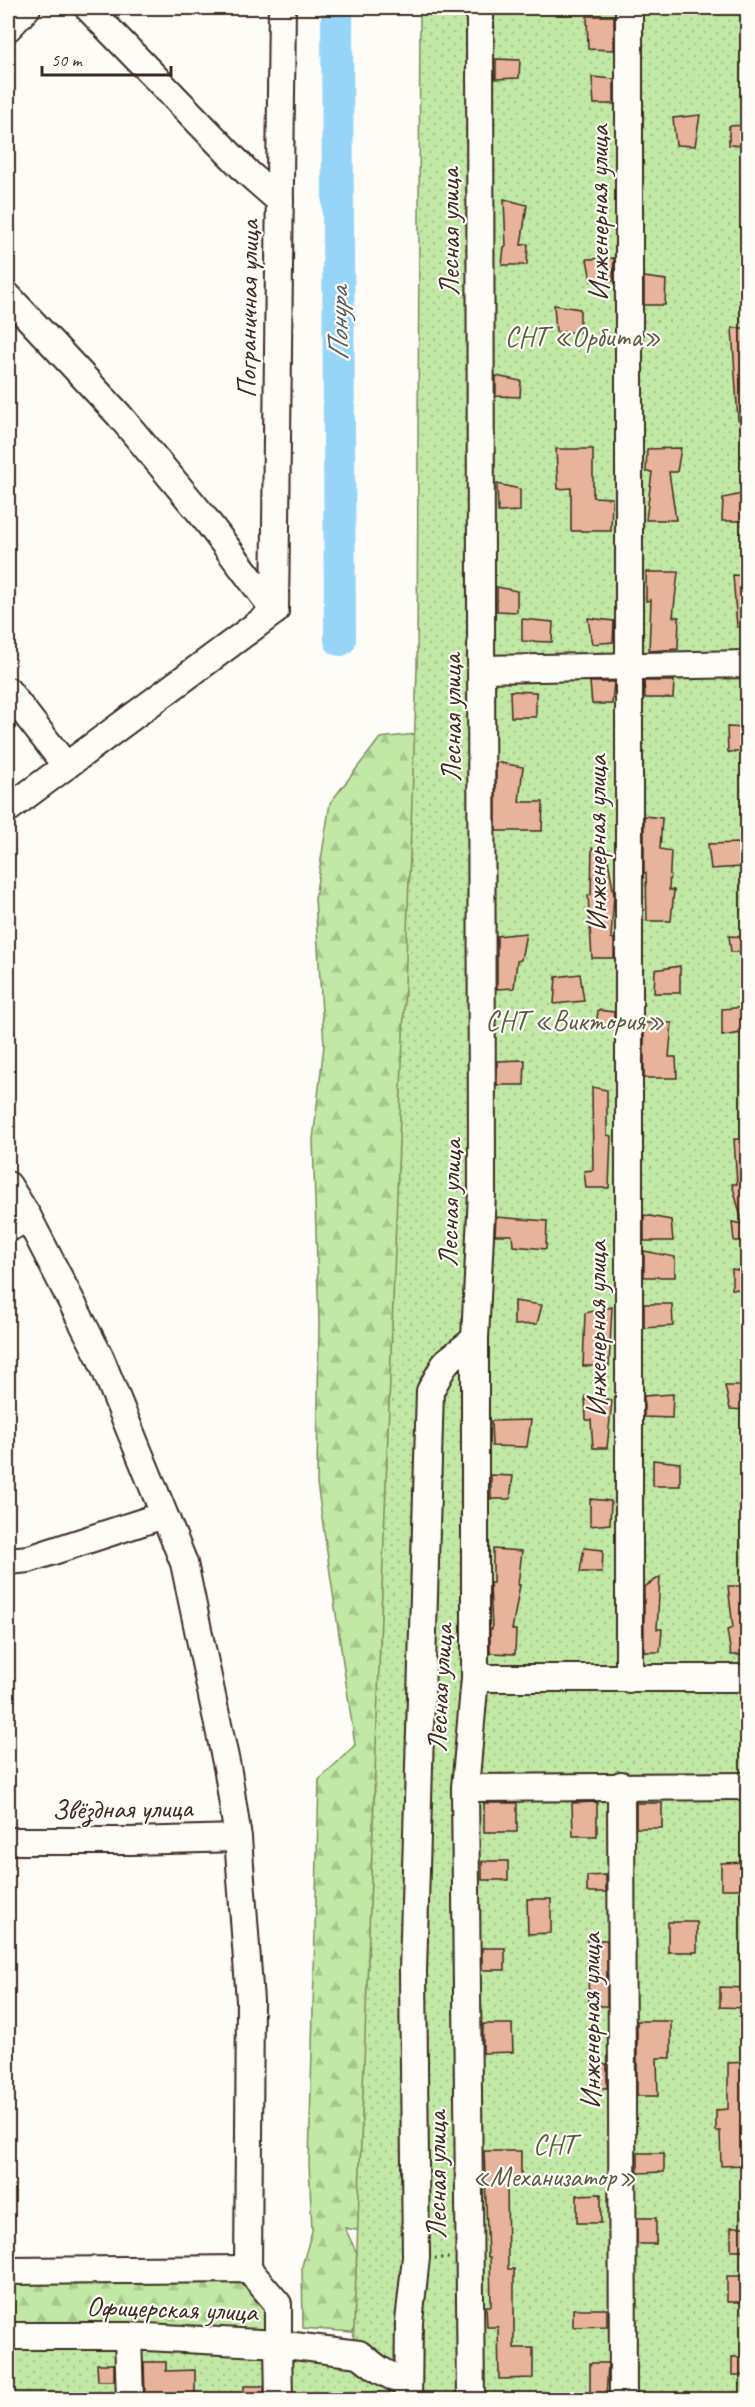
<svg xmlns="http://www.w3.org/2000/svg" width="755" height="2407" viewBox="0 0 755 2407" font-family="Caveat,sans-serif">
	<style>
		.forest { fill: url(#forest-firs); stroke: #7e8961; stroke-width: 1.5 }
		.garden { fill: url(#garden-dots); stroke: #7e8961; stroke-width: 1.5 }
		.lines { fill: none; stroke-linecap: round; stroke-linejoin: round }
		.river { stroke: #97d5f8; stroke-width: 32 }
		.building { fill: #e7b39a; stroke: #3b2a1e; stroke-width: 1.5 }
		.minor-casing { stroke: #3b2a1e; stroke-width: 30 }
		.path { stroke: #3b2a1e; stroke-width: 3; stroke-dasharray: 1.5 4.5; stroke-linecap: butt }
		.minor { stroke: #fdfcf7; stroke-width: 26 }
		.labels { text-anchor: middle; stroke-width: 4.5; stroke-linejoin: round; paint-order: stroke }
		.street-label { font-size: 28px; fill: #3b2a1e; stroke: #fdfcf7 }
		.park-label { font-size: 28px; fill: #5c5a40; stroke: #fdfcf7 }
		.water-label { font-size: 30px; font-style: italic; fill: #575d5f; stroke: #fdfcf7 }
	</style>
	<defs>
		<pattern id="forest-firs" width="22" height="20" patternUnits="userSpaceOnUse" patternTransform="scale(1.5)"><rect width="22" height="20" fill="#c1e8a4"/><path d="M5 1l3.5 6h-7zM16 11l3.5 6h-7z" fill="#a7c78d"/></pattern>
		<pattern id="garden-dots" width="8" height="8" patternUnits="userSpaceOnUse" patternTransform="scale(1.5)"><rect width="8" height="8" fill="#c1e8a4"/><path d="M2 2h.1M6 6h.1" fill="none" stroke="#a7c78d" stroke-width="1.8" stroke-linecap="round"/></pattern>
	</defs>
	<rect width="100%" height="100%" fill="#fdfcf7"/>
	<filter id="ink" filterUnits="userSpaceOnUse"><feTurbulence type="fractalNoise" baseFrequency=".0167" numOctaves="2"/><feDisplacementMap in="SourceGraphic" scale="12" xChannelSelector="R" yChannelSelector="G"/><feConvolveMatrix kernelMatrix="1 2 1 2 8 2 1 2 1" color-interpolation-filters="sRGB"/></filter>
	<g filter="url(#ink)">
		<!-- forest -->
		<g class="forest">
			<polygon points="451,730 399,2238 345,2228 369,2279 387,2335 303,2328 302,2266 312,2231 309,2163 319,1780 355,1745 317,1483 319,1322 313,1140 324,1045 315,898 330,803 380,738"/>
			<polygon points="8,2275 263,2275 275,2332 8,2328"/>
		</g>
		<!-- garden -->
		<polygon class="garden" points="420,8 747,8 747,2399 8,2399 8,2338 353,2352 417,669"/>
		<g class="lines">
			<!-- river -->
			<polyline class="river" points="337,8 340,640"/>
		</g>
		<!-- building -->
		<g class="building">
			<polygon points="587,16 614,16 614,50 588,49"/>
			<polygon points="496,59 520,60 519,78 496,79"/>
			<polygon points="592,77 614,79 614,104 594,104"/>
			<polygon points="700,115 695,146 676,145 673,118"/>
			<polygon points="747,125 747,146 729,145 729,126"/>
			<polygon points="504,199 527,205 521,245 528,244 527,265 502,265 504,247 506,246"/>
			<polygon points="614,258 613,281 591,281 587,259"/>
			<polygon points="644,277 666,280 665,305 644,305"/>
			<polygon points="554,305 580,309 580,332 556,332"/>
			<polygon points="732,328 747,328 747,419 738,420"/>
			<polygon points="496,376 521,381 520,397 496,396"/>
			<polygon points="681,448 677,472 669,472 676,520 646,520 652,472 646,472 647,449"/>
			<polygon points="556,449 593,449 593,497 612,498 611,531 571,531 571,488 558,489"/>
			<polygon points="497,484 520,489 520,511 498,512"/>
			<polygon points="747,493 747,521 722,521 723,498"/>
			<polygon points="646,572 678,572 673,617 679,617 678,649 649,651 651,600 646,601"/>
			<polygon points="733,575 747,576 747,626 737,627"/>
			<polygon points="497,587 517,591 517,612 497,611"/>
			<polygon points="588,618 614,621 613,642 592,644"/>
			<polygon points="522,619 553,622 552,642 522,641"/>
			<polygon points="644,681 674,681 673,698 645,698"/>
			<polygon points="590,682 614,682 612,704 592,704"/>
			<polygon points="510,691 536,692 536,717 511,717"/>
			<polygon points="727,727 747,728 747,752 728,752"/>
			<polygon points="496,762 523,767 519,802 543,802 542,831 496,831"/>
			<polygon points="644,816 662,818 660,849 671,851 669,890 674,890 671,921 647,921 646,873 644,873"/>
			<polygon points="741,843 741,867 711,869 708,844"/>
			<polygon points="592,848 607,854 614,895 611,938 614,939 614,958 592,958 588,895 591,895"/>
			<polygon points="526,933 521,960 517,961 514,988 497,989 497,936"/>
			<polygon points="729,936 747,937 747,952 731,952"/>
			<polygon points="680,966 680,993 654,993 655,970"/>
			<polygon points="580,974 584,1001 554,1004 556,977"/>
			<polygon points="747,1007 747,1032 722,1036 722,1009"/>
			<polygon points="598,1010 614,1012 614,1027 596,1029"/>
			<polygon points="644,1023 672,1023 669,1057 676,1057 677,1078 644,1078"/>
			<polygon points="525,1060 524,1085 497,1085 497,1061"/>
			<polygon points="592,1087 607,1090 607,1135 611,1136 609,1188 586,1188 584,1171 593,1170"/>
			<polygon points="734,1139 747,1140 747,1241 734,1241 732,1222 743,1224 732,1184 737,1184"/>
			<polygon points="644,1215 671,1220 673,1241 644,1241"/>
			<polygon points="496,1217 547,1221 546,1249 513,1246 512,1235 495,1235"/>
			<polygon points="644,1251 675,1257 675,1277 644,1277"/>
			<polygon points="732,1269 747,1272 746,1290 732,1289"/>
			<polygon points="514,1301 542,1305 537,1324 514,1325"/>
			<polygon points="644,1304 672,1304 673,1326 644,1328"/>
			<polygon points="612,1307 609,1366 583,1366 585,1313"/>
			<polygon points="725,1386 747,1386 747,1410 730,1409"/>
			<polygon points="673,1394 672,1418 644,1417 644,1396"/>
			<polygon points="585,1396 612,1400 607,1448 593,1448 591,1420 586,1420"/>
			<polygon points="531,1420 527,1447 492,1446 491,1421"/>
			<polygon points="653,1460 680,1463 680,1486 653,1486"/>
			<polygon points="491,1475 513,1476 510,1499 491,1499"/>
			<polygon points="590,1499 611,1501 610,1524 590,1526"/>
			<polygon points="584,1548 603,1550 602,1572 580,1572"/>
			<polygon points="493,1549 522,1551 518,1585 520,1585 512,1630 516,1630 515,1654 490,1653 490,1629 492,1629 490,1583 493,1583"/>
			<polygon points="660,1577 657,1629 662,1629 660,1652 644,1652 644,1587"/>
			<polygon points="728,1586 747,1586 747,1655 731,1655 727,1630 733,1628"/>
			<polygon points="597,1802 597,1836 573,1836 572,1803"/>
			<rect x="484" y="1803" width="33" height="29"/>
			<rect x="636" y="1803" width="26" height="25"/>
			<rect x="482" y="1861" width="26" height="19"/>
			<polygon points="746,1862 746,1889 721,1889 721,1863"/>
			<polygon points="606,1875 606,1892 587,1892 587,1876"/>
			<polygon points="527,1899 551,1899 551,1933 528,1934"/>
			<rect x="668" y="1922" width="29" height="30"/>
			<polygon points="587,1940 607,1940 607,2006 589,2006"/>
			<rect x="482" y="1948" width="23" height="22"/>
			<polygon points="720,1987 747,1988 747,2008 720,2007"/>
			<polygon points="637,2021 671,2021 671,2058 657,2058 658,2096 637,2096"/>
			<polygon points="483,2024 512,2024 513,2052 483,2053"/>
			<polygon points="747,2062 747,2086 743,2086 743,2149 747,2149 747,2165 721,2166 720,2131 716,2131 716,2110 728,2109 728,2063"/>
			<rect x="593" y="2064" width="14" height="24"/>
			<polygon points="484,2151 521,2151 521,2178 507,2178 508,2269 514,2269 514,2348 533,2348 533,2378 499,2379 498,2327 487,2327 486,2306 491,2306 490,2257 488,2257"/>
			<polygon points="638,2153 664,2153 664,2172 638,2173"/>
			<polygon points="601,2194 601,2223 577,2223 577,2195"/>
			<rect x="637" y="2218" width="19" height="26"/>
			<rect x="731" y="2227" width="16" height="23"/>
			<rect x="727" y="2276" width="20" height="26"/>
			<polygon points="573,2309 607,2309 607,2326 573,2327"/>
			<rect x="732" y="2357" width="15" height="18"/>
			<polygon points="144,2362 166,2362 166,2371 195,2370 195,2399 145,2398"/>
			<polygon points="590,2363 608,2363 606,2400 590,2400"/>
			<polygon points="97,2364 114,2364 114,2381 98,2381"/>
			<rect x="244" y="2386" width="20" height="14"/>
		</g>
		<g class="lines">
			<defs>
				<g id="minor">
					<polyline points="88,8 248,173 280,201"/>
					<polyline points="8,28 27,8"/>
					<polyline points="8,296 119,415 203,516 275,611 66,766"/>
					<polyline points="275,611 282,8"/>
					<polyline points="483,669 748,664"/>
					<polyline points="8,691 66,766 8,809"/>
					<polyline points="8,1185 28,1217 100,1357 184,1563 228,1772 238,1838 250,2001 248,2269"/>
					<polyline points="8,1229 28,1217"/>
					<polyline points="8,1561 29,1559 164,1515"/>
					<polyline points="475,1678 748,1678"/>
					<polyline points="629,1679 629,8"/>
					<polyline points="621,1785 623,2400"/>
					<polyline points="465,1788 748,1786"/>
					<polyline points="8,1841 131,1841 238,1838"/>
					<polyline points="8,2271 248,2269 278,2304 278,2344 359,2354 380,2370 408,2385"/>
					<polyline points="8,2336 128,2336 278,2344 279,2400"/>
					<polyline points="128,2336 130,2400"/>
					<polyline points="408,2400 409,2322 416,2257 413,1971 430,1391 446,1362 475,1339"/>
					<polyline points="471,2400 465,1788 475,1678 475,1339 482,1193 480,8"/>
				</g>
			</defs>
			<!-- minor casing -->
			<use href="#minor" class="minor-casing"/>
			<!-- path -->
			<polyline class="path" points="435,2258 450,2258"/>
			<!-- minor -->
			<use href="#minor" class="minor"/>
		</g>
	</g>
	<g class="labels">
		<!-- street labels -->
		<g class="street-label">
			<text transform="translate(598 213) rotate(-90)" y="10">Инженерная улица</text>
			<text transform="translate(449 232) rotate(-90)" y="10">Лесная улица</text>
			<text transform="translate(247 309) rotate(-89)" y="10">Пограничная улица</text>
			<text transform="translate(451 718) rotate(-90)" y="10">Лесная улица</text>
			<text transform="translate(596 843) rotate(-90)" y="10">Инженерная улица</text>
			<text transform="translate(449 1203) rotate(-88)" y="10">Лесная улица</text>
			<text transform="translate(596 1329) rotate(-90)" y="10">Инженерная улица</text>
			<text transform="translate(439 1688) rotate(-87)" y="10">Лесная улица</text>
			<text transform="translate(122 1808) rotate(-1)" y="10">Звёздная улица</text>
			<text transform="translate(590 2021) rotate(-90)" y="10">Инженерная улица</text>
			<text transform="translate(436 2175) rotate(-90)" y="10">Лесная улица</text>
			<text transform="translate(172 2308) rotate(2)" y="10">Офицерская улица</text>
		</g>
		<!-- park labels -->
		<g class="park-label">
			<text x="583" y="346">СНТ «Орбита»</text>
			<text x="575" y="1030">СНТ «Виктория»</text>
			<text x="554" y="2154">СНТ<tspan x="554" dy="32">«Механизатор»</tspan></text>
		</g>
		<!-- water labels -->
		<g class="water-label">
			<text transform="translate(338 324) rotate(-90)" y="10">Понура</text>
		</g>
	</g>
	<!-- margin -->
	<rect width="755" height="2407" fill="none" stroke="#fdfcf7" stroke-width="30"/>
	<rect x="15" y="15" width="725" height="2377" fill="none" stroke="#3b2a1e" stroke-width="2" filter="url(#ink)"/>
	<!-- scale -->
	<path d="M42 66v9h129v-9" fill="none" stroke="#3b2a1e" stroke-width="3"/>
	<text x="51" y="66" font-size="18" fill="#3b2a1e" stroke="#fdfcf7" stroke-width="4.5" paint-order="stroke">50 m</text>
</svg>
